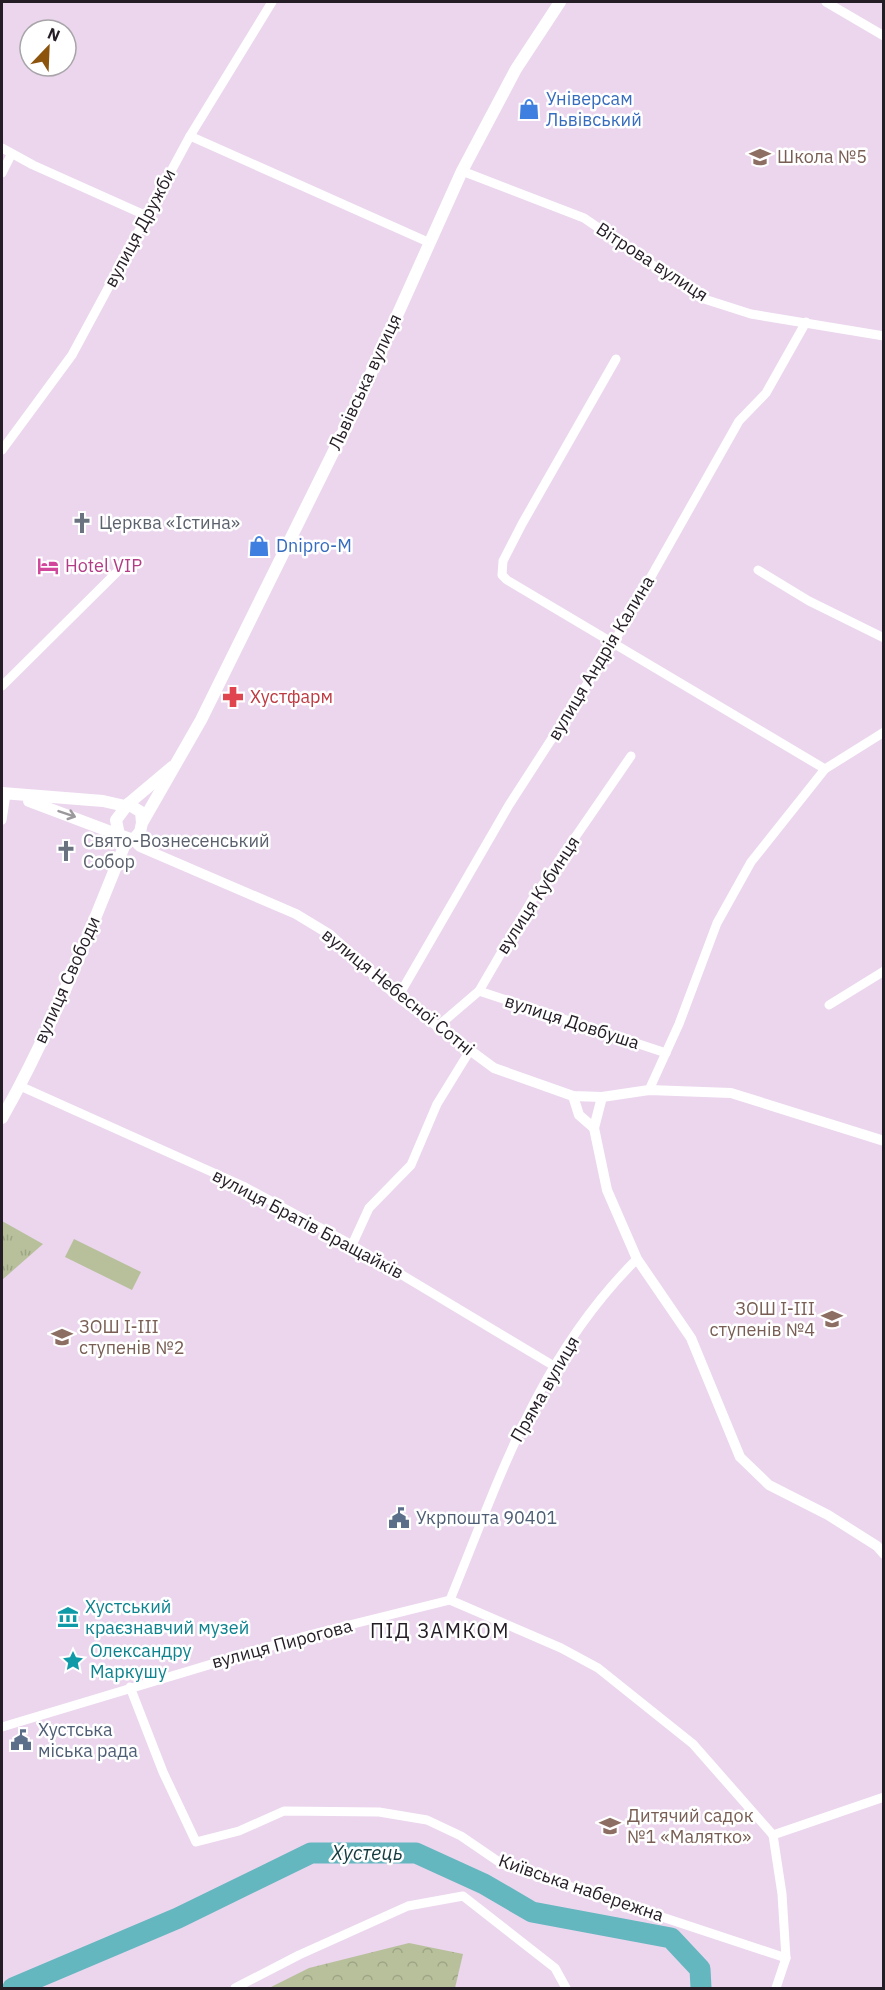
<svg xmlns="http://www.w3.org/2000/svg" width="885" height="1990" viewBox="0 0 885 1990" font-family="'IBM Plex Sans',sans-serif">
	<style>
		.grass { fill: url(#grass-tufts) }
		.forest { fill: url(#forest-crowns) }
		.pitch { fill: #b7c09b }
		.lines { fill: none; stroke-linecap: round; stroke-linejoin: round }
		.river { stroke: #64b6bf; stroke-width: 21 }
		.minor { stroke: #fff; stroke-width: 9 }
		.tertiary { stroke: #fff; stroke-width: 10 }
		.secondary { stroke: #fff; stroke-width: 12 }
		.oneway { stroke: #9c999d }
		.labels { text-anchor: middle; stroke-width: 5; stroke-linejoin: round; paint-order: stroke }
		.shop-label { font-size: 18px; fill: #366cbe; stroke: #fff; text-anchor: start }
		.education-label { font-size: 18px; fill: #785e54; stroke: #fff; text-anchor: start }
		.street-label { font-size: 18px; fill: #241d25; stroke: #fff }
		.worship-label { font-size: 18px; fill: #5b616d; stroke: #fff; text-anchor: start }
		.hotel-label { font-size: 18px; fill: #b23c85; stroke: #fff; text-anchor: start }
		.health-label { font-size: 18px; fill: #be3a42; stroke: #fff; text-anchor: start }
		.service-label { font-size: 18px; fill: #4e5e75; stroke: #fff; text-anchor: start }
		.culture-label { font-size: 18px; fill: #0d838f; stroke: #fff; text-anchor: start }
		.neighbourhood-label { font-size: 20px; letter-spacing: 1.5px; fill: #241d25; stroke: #fff }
		.water-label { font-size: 20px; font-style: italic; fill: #143c40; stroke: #fff }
	</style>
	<defs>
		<pattern id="grass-tufts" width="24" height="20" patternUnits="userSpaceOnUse" patternTransform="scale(1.5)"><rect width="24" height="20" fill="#b7c09b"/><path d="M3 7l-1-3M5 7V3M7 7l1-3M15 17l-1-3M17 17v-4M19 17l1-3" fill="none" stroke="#9da585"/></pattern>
		<pattern id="forest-crowns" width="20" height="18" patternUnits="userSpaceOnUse" patternTransform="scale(1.5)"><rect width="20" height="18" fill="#b7c09b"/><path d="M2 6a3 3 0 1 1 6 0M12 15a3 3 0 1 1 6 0" fill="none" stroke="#9da585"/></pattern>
	</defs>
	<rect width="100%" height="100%" fill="#ebd6ee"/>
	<!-- grass -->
	<polygon class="grass" points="2,1221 43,1244 2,1280"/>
	<!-- forest -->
	<polygon class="forest" points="409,1943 463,1954 455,1988 269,1988 309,1968"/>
	<!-- pitch -->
	<polygon class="pitch" points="74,1239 141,1272 132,1290 65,1257"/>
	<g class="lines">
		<!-- river -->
		<polyline class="river" points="13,1988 178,1918 311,1853 416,1853 484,1884 532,1912 671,1938 700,1969 701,1988"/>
		<!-- minor -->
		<g class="minor">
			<polyline points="826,2 884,36"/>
			<polyline points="190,136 428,242"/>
			<polyline points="2,148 33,165 147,216"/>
			<polyline points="462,171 584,218 701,298 751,314 884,336"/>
			<polyline points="2,173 11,155"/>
			<polyline points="616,359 522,524 503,561 502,575 507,580 825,769"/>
			<polyline points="2,450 72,355 190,136 272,2"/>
			<polyline points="758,570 809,601 884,638"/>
			<polyline points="2,686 120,569"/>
			<polyline points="2,820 6,794"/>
			<polyline points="479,991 666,1053"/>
			<polyline points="398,997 509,805 613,644 739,421 766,393 806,322"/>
			<polyline points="829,1005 884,971"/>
			<polyline points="437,1027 479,991 532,900 631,756"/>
			<polyline points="20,1086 243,1186 352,1245 554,1366"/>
			<polyline points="649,1090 679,1024 717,923 751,862 825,769 884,732"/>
			<polyline points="352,1245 369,1208 411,1165 437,1104 469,1052"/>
			<path d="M450 1600C501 1475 539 1356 637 1259"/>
			<polyline points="130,1687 163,1772 196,1842 239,1831 284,1811 379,1812 427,1820 461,1836 502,1864 786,1958"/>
			<polyline points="2,1727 305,1636 450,1600 561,1648 598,1668 693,1744 773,1835"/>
			<polyline points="773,1835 782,1894 786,1958 776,1988"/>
			<polyline points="773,1835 884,1797"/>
			<polyline points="235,1988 299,1955 408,1906 463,1896 555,1968 566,1988"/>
		</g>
		<!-- tertiary -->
		<g class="tertiary">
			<polyline points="133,840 140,847 296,914 329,934 398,997 494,1068 573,1096 602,1097 649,1090 731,1093 884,1141"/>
			<polyline points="573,1096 579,1115 594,1128"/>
			<polyline points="602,1097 594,1128 607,1190 637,1259 691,1338 740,1457 769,1485 828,1515 877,1546 884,1554"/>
		</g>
		<!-- secondary -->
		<g class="secondary">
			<polyline points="2,793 103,801 125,806"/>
			<polyline points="29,801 119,835"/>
			<polyline points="128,804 172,767"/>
			<polyline points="142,823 141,812 128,804 116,820 119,835 133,840 140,832 142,823 201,720 360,398 462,171 516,69 560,2"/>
			<path d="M2 1118C52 1030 89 933 127 839"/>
		</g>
	</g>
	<!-- one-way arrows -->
	<defs><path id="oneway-shaft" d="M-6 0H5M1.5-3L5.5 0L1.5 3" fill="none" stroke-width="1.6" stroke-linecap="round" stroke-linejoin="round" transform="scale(1.5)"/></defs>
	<use class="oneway" href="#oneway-shaft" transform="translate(67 814) rotate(19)"/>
	<!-- icons -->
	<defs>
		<symbol id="shop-bare" viewBox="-9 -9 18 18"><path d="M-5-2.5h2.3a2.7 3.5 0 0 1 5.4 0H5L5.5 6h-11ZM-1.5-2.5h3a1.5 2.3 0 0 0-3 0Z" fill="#3f7fe0" stroke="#fff" stroke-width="2.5" paint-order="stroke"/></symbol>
		<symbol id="school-bare" viewBox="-9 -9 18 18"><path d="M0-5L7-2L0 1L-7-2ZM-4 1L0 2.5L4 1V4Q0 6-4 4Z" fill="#8d6e63" stroke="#fff" stroke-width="2.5" paint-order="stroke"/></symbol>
		<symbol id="church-bare" viewBox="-9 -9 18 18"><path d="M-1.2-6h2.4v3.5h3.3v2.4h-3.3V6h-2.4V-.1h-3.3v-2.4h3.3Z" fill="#6b7280" stroke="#fff" stroke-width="2.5" paint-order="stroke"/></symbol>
		<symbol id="hotel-bare" viewBox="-9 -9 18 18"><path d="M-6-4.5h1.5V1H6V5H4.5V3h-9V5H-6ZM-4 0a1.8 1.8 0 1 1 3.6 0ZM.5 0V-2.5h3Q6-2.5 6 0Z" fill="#d1479c" stroke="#fff" stroke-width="2.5" paint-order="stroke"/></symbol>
		<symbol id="pharmacy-bare" viewBox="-9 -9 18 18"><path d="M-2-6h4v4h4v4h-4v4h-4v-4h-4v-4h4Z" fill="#e0444e" stroke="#fff" stroke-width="2.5" paint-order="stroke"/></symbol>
		<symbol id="civic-bare" viewBox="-9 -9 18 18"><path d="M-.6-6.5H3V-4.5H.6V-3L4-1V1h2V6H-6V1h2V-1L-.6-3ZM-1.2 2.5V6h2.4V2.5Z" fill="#5c6f8a" stroke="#fff" stroke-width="2.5" paint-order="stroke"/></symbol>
		<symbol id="museum-bare" viewBox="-9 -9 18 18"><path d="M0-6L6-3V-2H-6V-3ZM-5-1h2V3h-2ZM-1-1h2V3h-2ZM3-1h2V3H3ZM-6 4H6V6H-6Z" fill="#0f9aa8" stroke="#fff" stroke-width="2.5" paint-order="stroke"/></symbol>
		<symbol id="sight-bare" viewBox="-9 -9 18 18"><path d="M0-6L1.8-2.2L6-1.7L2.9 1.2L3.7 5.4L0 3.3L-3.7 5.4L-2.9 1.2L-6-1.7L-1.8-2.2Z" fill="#0f9aa8" stroke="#fff" stroke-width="2.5" paint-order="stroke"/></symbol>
	</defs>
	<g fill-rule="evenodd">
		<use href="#shop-bare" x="514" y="94" width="30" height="30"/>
		<use href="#school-bare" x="745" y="142" width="30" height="30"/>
		<use href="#church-bare" x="67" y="508" width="30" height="30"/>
		<use href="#shop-bare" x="244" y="531" width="30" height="30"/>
		<use href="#hotel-bare" x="33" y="551" width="30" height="30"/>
		<use href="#pharmacy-bare" x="218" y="682" width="30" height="30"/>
		<use href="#church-bare" x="51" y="836" width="30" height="30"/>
		<use href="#school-bare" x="817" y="1304" width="30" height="30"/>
		<use href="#school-bare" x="47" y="1322" width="30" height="30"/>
		<use href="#civic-bare" x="384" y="1503" width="30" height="30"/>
		<use href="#museum-bare" x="53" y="1602" width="30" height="30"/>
		<use href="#sight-bare" x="58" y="1646" width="30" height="30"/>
		<use href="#civic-bare" x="6" y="1725" width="30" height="30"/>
		<use href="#school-bare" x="595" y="1811" width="30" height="30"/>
	</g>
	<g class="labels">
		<!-- shop labels -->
		<g class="shop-label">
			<text x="546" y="105">Універсам<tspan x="546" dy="21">Львівський</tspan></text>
			<text x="276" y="552">Dnipro-M</text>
		</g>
		<!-- education labels -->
		<g class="education-label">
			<text x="777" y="163">Школа №5</text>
			<text x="815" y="1315" text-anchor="end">ЗОШ І-ІІІ<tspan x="815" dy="21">ступенів №4</tspan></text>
			<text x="79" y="1333">ЗОШ І-ІІІ<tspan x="79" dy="21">ступенів №2</tspan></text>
			<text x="627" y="1822">Дитячий садок<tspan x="627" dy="21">№1 «Малятко»</tspan></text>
		</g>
		<!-- street labels -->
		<g class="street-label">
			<text transform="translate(140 228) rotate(-62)" y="6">вулиця Дружби</text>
			<text transform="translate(652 262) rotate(33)" y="6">Вітрова вулиця</text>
			<text transform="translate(365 382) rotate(-65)" y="6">Львівська вулиця</text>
			<text transform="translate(601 658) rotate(-59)" y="6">вулиця Андрія Калина</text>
			<text transform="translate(538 895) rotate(-57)" y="6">вулиця Кубинця</text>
			<text transform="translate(67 980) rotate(-66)" y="6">вулиця Свободи</text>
			<text transform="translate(398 992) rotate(39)" y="6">вулиця Небесної Сотні</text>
			<text transform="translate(572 1022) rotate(18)" y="6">вулиця Довбуша</text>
			<text transform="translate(308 1224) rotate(28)" y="6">вулиця Братів Бращайків</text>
			<text transform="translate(545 1389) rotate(-60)" y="6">Пряма вулиця</text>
			<text transform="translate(282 1644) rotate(-15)" y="6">вулиця Пирогова</text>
			<text transform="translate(581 1888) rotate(19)" y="6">Київська набережна</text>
		</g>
		<!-- worship labels -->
		<g class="worship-label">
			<text x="99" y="529">Церква «Істина»</text>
			<text x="83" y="847">Свято-Вознесенський<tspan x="83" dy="21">Собор</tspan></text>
		</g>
		<!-- hotel labels -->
		<g class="hotel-label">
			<text x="65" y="572">Hotel VIP</text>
		</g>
		<!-- health labels -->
		<g class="health-label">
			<text x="250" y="703">Хустфарм</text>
		</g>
		<!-- service labels -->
		<g class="service-label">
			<text x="416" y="1524">Укрпошта 90401</text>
			<text x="38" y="1736">Хустська<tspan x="38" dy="21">міська рада</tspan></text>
		</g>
		<!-- culture labels -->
		<g class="culture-label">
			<text x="85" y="1613">Хустський<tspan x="85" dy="21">краєзнавчий музей</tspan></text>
			<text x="90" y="1657">Олександру<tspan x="90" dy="21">Маркушу</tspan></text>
		</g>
		<!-- neighbourhood labels -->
		<g class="neighbourhood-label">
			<text x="440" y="1638">ПІД ЗАМКОМ</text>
		</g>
		<!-- water labels -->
		<g class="water-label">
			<text x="367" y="1860">Хустець</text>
		</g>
	</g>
	<!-- border -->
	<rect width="885" height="1990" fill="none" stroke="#241d25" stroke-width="6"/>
	<!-- north arrow -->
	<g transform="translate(48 48) rotate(23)"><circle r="28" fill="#ffffff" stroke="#a7a5a8" stroke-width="1.5"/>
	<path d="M0-4.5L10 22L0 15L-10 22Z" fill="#8d540e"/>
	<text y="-9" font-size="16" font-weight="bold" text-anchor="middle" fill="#241d25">N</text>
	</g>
</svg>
